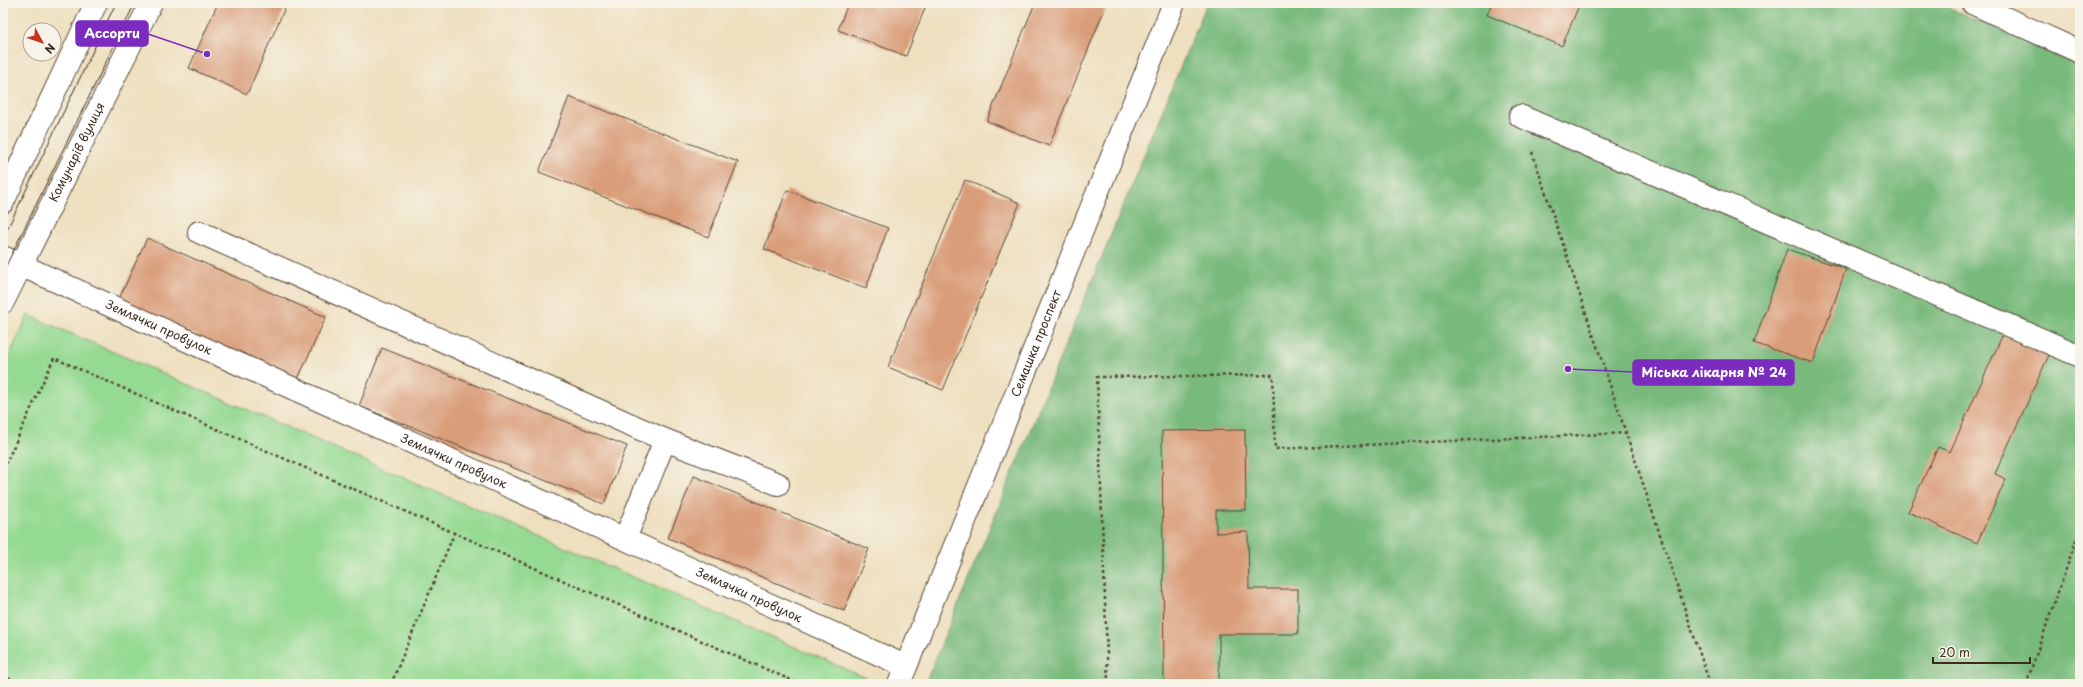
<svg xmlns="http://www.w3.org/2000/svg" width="2083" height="687" viewBox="0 0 2083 687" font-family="'Playpen Sans',sans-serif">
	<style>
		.green { fill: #95da92; stroke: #688258 }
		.forest { fill: #78ba7c; stroke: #5a724d }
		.building { fill: #d99d79 }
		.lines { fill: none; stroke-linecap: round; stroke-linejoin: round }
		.minor-casing { stroke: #564536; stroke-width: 24 }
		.path { stroke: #564536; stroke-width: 2.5; stroke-dasharray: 3 3; stroke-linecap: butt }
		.minor { stroke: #fff; stroke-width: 22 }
		.tram { stroke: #3b2a1e; stroke-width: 1 }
		.labels { text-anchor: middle; stroke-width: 3.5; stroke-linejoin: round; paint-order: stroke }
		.street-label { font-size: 12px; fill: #3b2a1e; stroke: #f7f3e8 }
		.leader { fill: none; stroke: #7b2cbf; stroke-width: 1.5 }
		.callout-dot { fill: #7b2cbf; stroke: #f7f3e8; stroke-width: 1.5 }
		.callout { fill: #7b2cbf; stroke: #7b2cbf; stroke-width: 1.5 }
		.callout-label { font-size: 13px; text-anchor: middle; font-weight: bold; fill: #fff }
	</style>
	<rect width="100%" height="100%" fill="#f7f3e8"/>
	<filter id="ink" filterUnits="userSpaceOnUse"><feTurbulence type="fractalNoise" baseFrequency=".025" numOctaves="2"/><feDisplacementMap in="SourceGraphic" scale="8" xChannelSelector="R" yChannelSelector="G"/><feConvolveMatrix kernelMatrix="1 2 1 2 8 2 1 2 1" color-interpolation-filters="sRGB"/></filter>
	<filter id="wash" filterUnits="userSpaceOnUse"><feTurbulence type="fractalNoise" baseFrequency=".012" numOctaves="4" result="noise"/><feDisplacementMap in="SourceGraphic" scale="16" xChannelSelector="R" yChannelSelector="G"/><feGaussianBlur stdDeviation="0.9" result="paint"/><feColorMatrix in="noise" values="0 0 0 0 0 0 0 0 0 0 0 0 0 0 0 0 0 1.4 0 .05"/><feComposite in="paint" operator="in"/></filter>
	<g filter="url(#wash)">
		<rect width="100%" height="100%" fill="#eedfbe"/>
		<!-- green -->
		<polygon class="green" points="28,315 880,684 3,684 3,370"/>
		<!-- forest -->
		<polygon class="forest" points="1207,3 1938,3 2080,66 2080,684 925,684"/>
		<g id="blocks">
			<!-- building -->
			<g class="building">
				<polygon points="218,3 287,3 247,94 189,68"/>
				<polygon points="848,3 927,3 906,56 838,30"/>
				<polygon points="1035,3 1107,3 1049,146 987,121"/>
				<polygon points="1492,3 1580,3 1562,46 1487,15"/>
				<polygon points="569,97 738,162 708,237 539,172"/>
				<polygon points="965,180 1020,203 943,390 888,367"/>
				<polygon points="787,190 888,228 866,288 764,249"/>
				<polygon points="147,238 326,317 297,381 118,301"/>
				<polygon points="1787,249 1846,269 1813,363 1754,343"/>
				<polygon points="2003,334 2049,355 1995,474 2006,479 1977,543 1908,512 1938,447 1950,452"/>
				<polygon points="382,348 627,446 604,504 359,406"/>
				<polygon points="1245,430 1246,510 1216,510 1216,533 1248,532 1249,589 1298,589 1298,634 1219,634 1219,684 1164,684 1162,431"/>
				<polygon points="694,476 869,549 844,611 668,538"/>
			</g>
		</g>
	</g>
	<g filter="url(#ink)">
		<use href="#blocks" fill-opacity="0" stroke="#564536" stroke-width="1"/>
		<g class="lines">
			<defs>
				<g id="minor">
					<polyline points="1972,3 2080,52"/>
					<polyline points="1520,116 2080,356"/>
					<polyline points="3,202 96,3"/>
					<polyline points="199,232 665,440"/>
					<path id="s1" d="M3 257 905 666"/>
					<path id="s2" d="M3 302 151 3"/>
					<polyline points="625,539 665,440 778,484"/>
					<path id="s3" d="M899 684 1174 3"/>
				</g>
			</defs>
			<!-- minor casing -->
			<use href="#minor" class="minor-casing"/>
			<!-- path -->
			<g class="path">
				<polyline points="1532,152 1710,684"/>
				<polyline points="3,470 54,358 800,684"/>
				<polyline points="3,676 21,684"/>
				<polyline points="391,684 454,534"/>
				<polyline points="1108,684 1097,377 1273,375 1275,449 1626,433"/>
				<polyline points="2026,684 2080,529"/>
			</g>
			<!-- minor -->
			<use href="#minor" class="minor"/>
			<!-- tram -->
			<g class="tram">
				<polyline points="3,238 116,3"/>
				<polyline points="3,272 135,3"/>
			</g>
		</g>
	</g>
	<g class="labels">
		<!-- street labels -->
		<g class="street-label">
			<text dy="4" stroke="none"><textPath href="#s2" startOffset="167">Комунарів вулиця</textPath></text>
			<text dy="4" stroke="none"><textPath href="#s1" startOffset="171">Землячки провулок</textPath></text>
			<text dy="4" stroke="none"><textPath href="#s3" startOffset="367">Семашка проспект</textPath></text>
			<text dy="4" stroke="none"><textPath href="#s1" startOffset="495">Землячки провулок</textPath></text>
			<text dy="4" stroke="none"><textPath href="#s1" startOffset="819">Землячки провулок</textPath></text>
		</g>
	</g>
	<!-- callouts -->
	<path class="leader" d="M207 54L148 34M1568 369L1633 372"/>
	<g class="callout-dot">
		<circle cx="207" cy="54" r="4"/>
		<circle cx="1568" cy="369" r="4"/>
	</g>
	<g class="callout">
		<rect x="76" y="21" width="72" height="25" rx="4"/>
		<rect x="1633" y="360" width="161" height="25" rx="4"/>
	</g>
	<g class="callout-label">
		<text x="112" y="38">Ассорти</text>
		<text x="1714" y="377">Міська лікарня № 24</text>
	</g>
	<!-- margin -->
	<rect width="2083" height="687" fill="none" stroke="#f7f3e8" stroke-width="16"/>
	<!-- north arrow -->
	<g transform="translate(42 42) rotate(130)"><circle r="19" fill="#f7f3e8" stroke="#aca397"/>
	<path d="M0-3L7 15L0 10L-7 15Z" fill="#c8321e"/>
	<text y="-6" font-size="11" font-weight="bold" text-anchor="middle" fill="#3b2a1e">N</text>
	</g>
	<!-- scale -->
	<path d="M1933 657v6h97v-6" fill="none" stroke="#3b2a1e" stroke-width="2"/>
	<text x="1939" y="657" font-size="12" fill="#3b2a1e" stroke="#f7f3e8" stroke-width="3" paint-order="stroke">20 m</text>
</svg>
